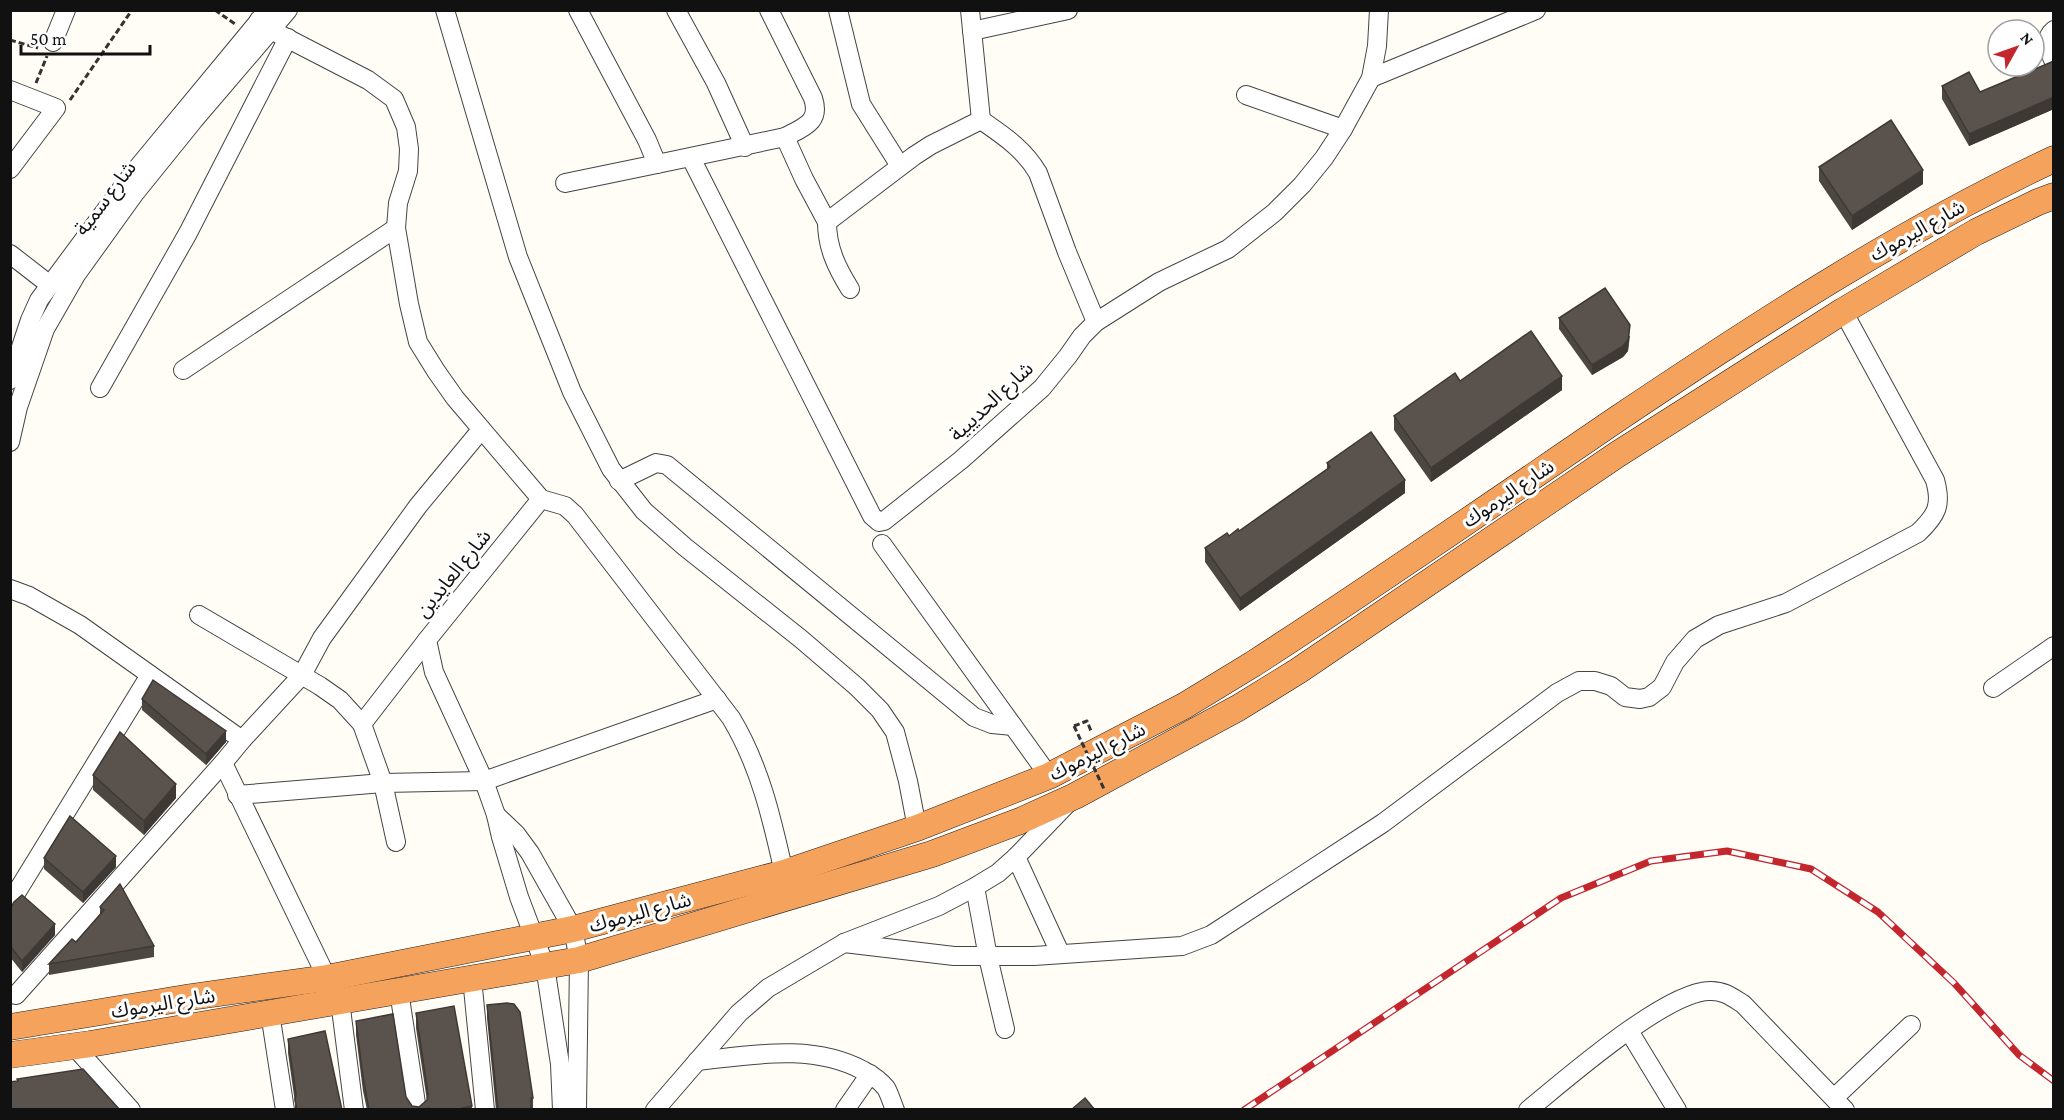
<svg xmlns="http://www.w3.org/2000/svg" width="2064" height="1120" viewBox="0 0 2064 1120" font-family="'Crimson Pro','Noto Sans Arabic',serif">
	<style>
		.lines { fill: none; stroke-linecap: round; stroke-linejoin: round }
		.minor-casing { stroke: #444; stroke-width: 20 }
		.highway-casing { stroke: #222; stroke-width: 27 }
		.path { stroke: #333; stroke-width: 3; stroke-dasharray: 6 3; stroke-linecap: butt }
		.minor { stroke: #fff; stroke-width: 18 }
		.highway { stroke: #f5a25d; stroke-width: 26 }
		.rail-casing { stroke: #c4262e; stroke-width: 7 }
		.rail { stroke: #fff; stroke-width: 4.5; stroke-dasharray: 14; stroke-linecap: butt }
		.path-bridge { stroke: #333; stroke-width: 3; stroke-dasharray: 6 3; stroke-linecap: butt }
		.wall { fill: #4d4742 }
		.shaded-wall { fill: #3f3936 }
		.building { fill: #5a524d; stroke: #3f3936; stroke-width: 1.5 }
		.labels { text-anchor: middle; stroke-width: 6; stroke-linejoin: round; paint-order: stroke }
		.street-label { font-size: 20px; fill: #111; stroke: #fff }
	</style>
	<rect width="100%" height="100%" fill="#fffdf5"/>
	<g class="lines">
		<defs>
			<g id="minor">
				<polyline points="445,10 518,257 572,392 611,469 644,511 685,547 801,639 857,687 880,710 895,732 908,781 917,828"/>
				<path d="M578 10 647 140 657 164 785 137C804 127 821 122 813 98L769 10"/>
				<polyline points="676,10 716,83 745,147"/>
				<polyline points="838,10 861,104 900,166"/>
				<polyline points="970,10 981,120"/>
				<path d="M259 20 271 30 368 80 394 99 406 127 409 149 408 171 398 203 396 228 409 304 418 342 436 371 455 398 541 499 565 506 575 515 731 718C760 766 772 819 784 873"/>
				<path d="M2054 30C2043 39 2049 51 2054 62"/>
				<polyline points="972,31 1068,10"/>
				<polyline points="53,42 66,10"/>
				<polyline points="1371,78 1536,10"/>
				<polyline points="10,90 56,108 10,169"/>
				<polyline points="1246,95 1343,129"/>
				<path d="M981 120C1004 136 1024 149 1038 173L1067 252 1096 322"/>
				<polyline points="785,137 804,179 827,222"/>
				<polyline points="691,158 872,516 879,522 884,521 961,460 1042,388 1068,356 1082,336 1096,322 1159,282 1228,249 1275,212 1302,185 1324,158 1343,129 1371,78 1377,46 1379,10"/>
				<polyline points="565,183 657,164"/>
				<polyline points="10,254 50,285"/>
				<path d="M850 289C837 268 827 248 827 222L914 156 931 145 981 120"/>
				<polyline points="183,370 396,228"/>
				<polyline points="10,380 30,320 39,300 134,172 268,10"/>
				<polyline points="100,388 188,233 288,38"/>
				<polyline points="10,442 18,407 45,329 76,275 135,193 194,120 288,10"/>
				<polyline points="619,481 656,463 667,465 974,717 992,724 1013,726"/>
				<polyline points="541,499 427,640 434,672 484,781 496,815 501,837 519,897 545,966 560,1064 562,1110"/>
				<polyline points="882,544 1049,776"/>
				<polyline points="10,589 29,596 80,625 242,740"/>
				<polyline points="199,615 320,686 340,700 362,724"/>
				<polyline points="1993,688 2054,646"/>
				<polyline points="223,763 327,978"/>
				<polyline points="237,795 383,783 484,781 717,699"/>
				<polyline points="496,815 516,834 530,853 573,929 579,960 577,1110"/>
				<polyline points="396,842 383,783 362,724 427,640"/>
				<polyline points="1016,857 1060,953"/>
				<polyline points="975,887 988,957 1005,1029"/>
				<polyline points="10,903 150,675"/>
				<path d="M844 943 954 956H1034L1182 946 1211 935 1383 823 1557 693 1579 681H1595L1611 686 1625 697 1640 699 1649 697 1662 687 1675 662 1695 639 1719 625 1786 603 1918 533C1937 515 1942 505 1935 480L1843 311"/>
				<polyline points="472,978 485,1110"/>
				<polyline points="399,991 417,1110"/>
				<polyline points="16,995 223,763 242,740 302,675 322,638 418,506 481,430"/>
				<polyline points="340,1001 354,1110"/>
				<polyline points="270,1013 285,1110"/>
				<polyline points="1629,1031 1677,1110"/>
				<polyline points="74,1046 131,1110"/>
				<path d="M697 1061C753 1055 813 1043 864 1071 872 1075 881 1082 886 1088 890 1095 892 1103 895 1110"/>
				<polyline points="1834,1098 1911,1025"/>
				<polyline points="655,1110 739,1013 768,988 844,943 939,906 975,887 998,873 1016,857 1068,803"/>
				<polyline points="845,1110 870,1074"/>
				<path d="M1528 1110C1565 1080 1665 992 1709 991 1723 990 1732 997 1743 1004L1845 1110"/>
			</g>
			<g id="highway">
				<path d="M10 1027 191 997 327 978 573 929 784 873 917 828 1049 776 1184 706 1253 664C1377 584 1498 500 1620 417 1760 323 1901 231 2054 159"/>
				<polyline points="10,1055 90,1044 579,960 932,854 1020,821 1075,796 1238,708 1298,671 1618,454 1843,311 1976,232 2038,202 2054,196"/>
			</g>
		</defs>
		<!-- minor casing -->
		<use href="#minor" class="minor-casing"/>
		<!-- highway casing -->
		<use href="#highway" class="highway-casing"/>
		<!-- path -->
		<g class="path">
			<polyline points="215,10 235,24"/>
			<polyline points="10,40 38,48"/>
			<polyline points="36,83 47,56"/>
			<polyline points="70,100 132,10"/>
			<polyline points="1074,726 1087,721 1091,731"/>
		</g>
		<!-- minor -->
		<use href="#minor" class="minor"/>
		<!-- highway -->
		<use href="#highway" class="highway"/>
		<defs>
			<polyline id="rail" points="1244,1110 1561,898 1651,861 1727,851 1811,869 1878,912 1954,983 2019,1055 2054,1081"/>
		</defs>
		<!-- rail casing -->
		<use href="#rail" class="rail-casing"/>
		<!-- rail -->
		<use href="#rail" class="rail"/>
		<!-- path-bridge -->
		<polyline class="path-bridge" points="1074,726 1105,791"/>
	</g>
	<!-- wall -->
	<g class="wall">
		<polygon points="2054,61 2054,109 1969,146 1942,99 1942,86 1980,92"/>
		<polygon points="1819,167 1923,184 1852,230 1819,181"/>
		<polygon points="1559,318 1630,336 1628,351 1623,357 1592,375 1559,329"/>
		<polygon points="1460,381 1562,390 1431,482 1394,430 1394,416"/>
		<polygon points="1327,463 1405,493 1240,611 1205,562 1205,548 1239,531 1327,469"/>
		<polygon points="142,699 226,742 206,765 142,710"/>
		<polygon points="93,775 176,798 144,835 93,790"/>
		<polygon points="44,858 116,867 83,903 44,869"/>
		<polygon points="100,907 154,946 154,957 49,975 49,964 76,942 100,915"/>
		<polygon points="10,909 55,935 22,972 10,957"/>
		<polygon points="487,1005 533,1098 533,1110 496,1110 487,1018"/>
		<polygon points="416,1013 472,1106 472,1110 367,1110 363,1091 356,1035 356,1021 406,1097 412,1106 419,1107 427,1101 416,1028"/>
		<polygon points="288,1039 342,1110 295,1110 295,1103 288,1053"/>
	</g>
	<!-- shaded-wall -->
	<g class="shaded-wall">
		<polygon points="2054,97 2054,109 1969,146 1969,134"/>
		<polygon points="1923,170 1923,184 1852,230 1852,216"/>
		<polygon points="1630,325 1628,351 1623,357 1592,375 1592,365"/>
		<polygon points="1562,376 1562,390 1431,482 1431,468"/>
		<polygon points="1405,480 1405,493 1240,611 1240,598"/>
		<polygon points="226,731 226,742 206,765 206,754"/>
		<polygon points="176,784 176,798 144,835 144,821"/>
		<polygon points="116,856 116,867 83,903 83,892"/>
		<polygon points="55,924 55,935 22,972 22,961"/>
	</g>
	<!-- building -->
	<g class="building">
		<polygon points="2054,61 2054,97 1969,134 1942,86 1969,72 1980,92"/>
		<polygon points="1891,120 1923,170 1852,216 1819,167"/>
		<polygon points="1605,288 1630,325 1628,340 1623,346 1592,365 1559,318"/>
		<polygon points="1531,331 1562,376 1431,468 1394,416 1455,373 1460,381"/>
		<polygon points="1371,432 1405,480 1240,598 1205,548 1227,533 1229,536 1238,529 1239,531 1330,467 1327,463"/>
		<polygon points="153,680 226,731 206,754 142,699"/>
		<polygon points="120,732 176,784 144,821 93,775"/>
		<polygon points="70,816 116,856 83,892 44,858"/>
		<polygon points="120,884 154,946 49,964 72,939 76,942 104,910 100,907"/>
		<polygon points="22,895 55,924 22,961 10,946 10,909 14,902"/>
		<polygon points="507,1003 514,1004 520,1012 533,1098 531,1098 531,1110 498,1110 487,1005"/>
		<polygon points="454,1006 472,1106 455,1110 429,1110 429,1108 422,1110 369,1110 363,1077 356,1021 393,1014 406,1097 412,1106 419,1107 427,1100 428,1094 416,1013"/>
		<polygon points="325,1031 342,1110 297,1110 295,1100 296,1094 288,1039"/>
		<polygon points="83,1069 120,1110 10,1110 10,1082 18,1081 17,1079"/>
		<polygon points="1085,1098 1095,1110 1071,1110"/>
	</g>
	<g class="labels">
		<!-- street labels -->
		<g class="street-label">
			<text transform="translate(105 198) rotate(-53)" y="7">شارع سمية</text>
			<text transform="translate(1917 230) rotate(-29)" y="7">شارع اليرموك</text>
			<text transform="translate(991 401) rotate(-43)" y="7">شارع الحديبية</text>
			<text transform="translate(1508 493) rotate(-34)" y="7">شارع اليرموك</text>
			<text transform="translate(453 573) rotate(-51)" y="7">شارع العايدين</text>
			<text transform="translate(1097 751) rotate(-27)" y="7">شارع اليرموك</text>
			<text transform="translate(640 912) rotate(-15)" y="7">شارع اليرموك</text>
			<text transform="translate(163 1003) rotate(-9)" y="7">شارع اليرموك</text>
		</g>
	</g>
	<!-- border -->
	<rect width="2064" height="1120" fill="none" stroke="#111111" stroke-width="24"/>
	<!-- north arrow -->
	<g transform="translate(2016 48) rotate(50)"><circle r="28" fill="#ffffff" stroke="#a0a0a0" stroke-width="1.5"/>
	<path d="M0-4.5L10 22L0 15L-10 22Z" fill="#c4262e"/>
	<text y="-9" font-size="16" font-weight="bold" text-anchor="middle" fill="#111111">N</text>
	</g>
	<!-- scale -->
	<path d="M21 45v9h129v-9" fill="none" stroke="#111111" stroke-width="3"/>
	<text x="30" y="45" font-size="18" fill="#111111" stroke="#ffffff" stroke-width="4.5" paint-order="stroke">50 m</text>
</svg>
